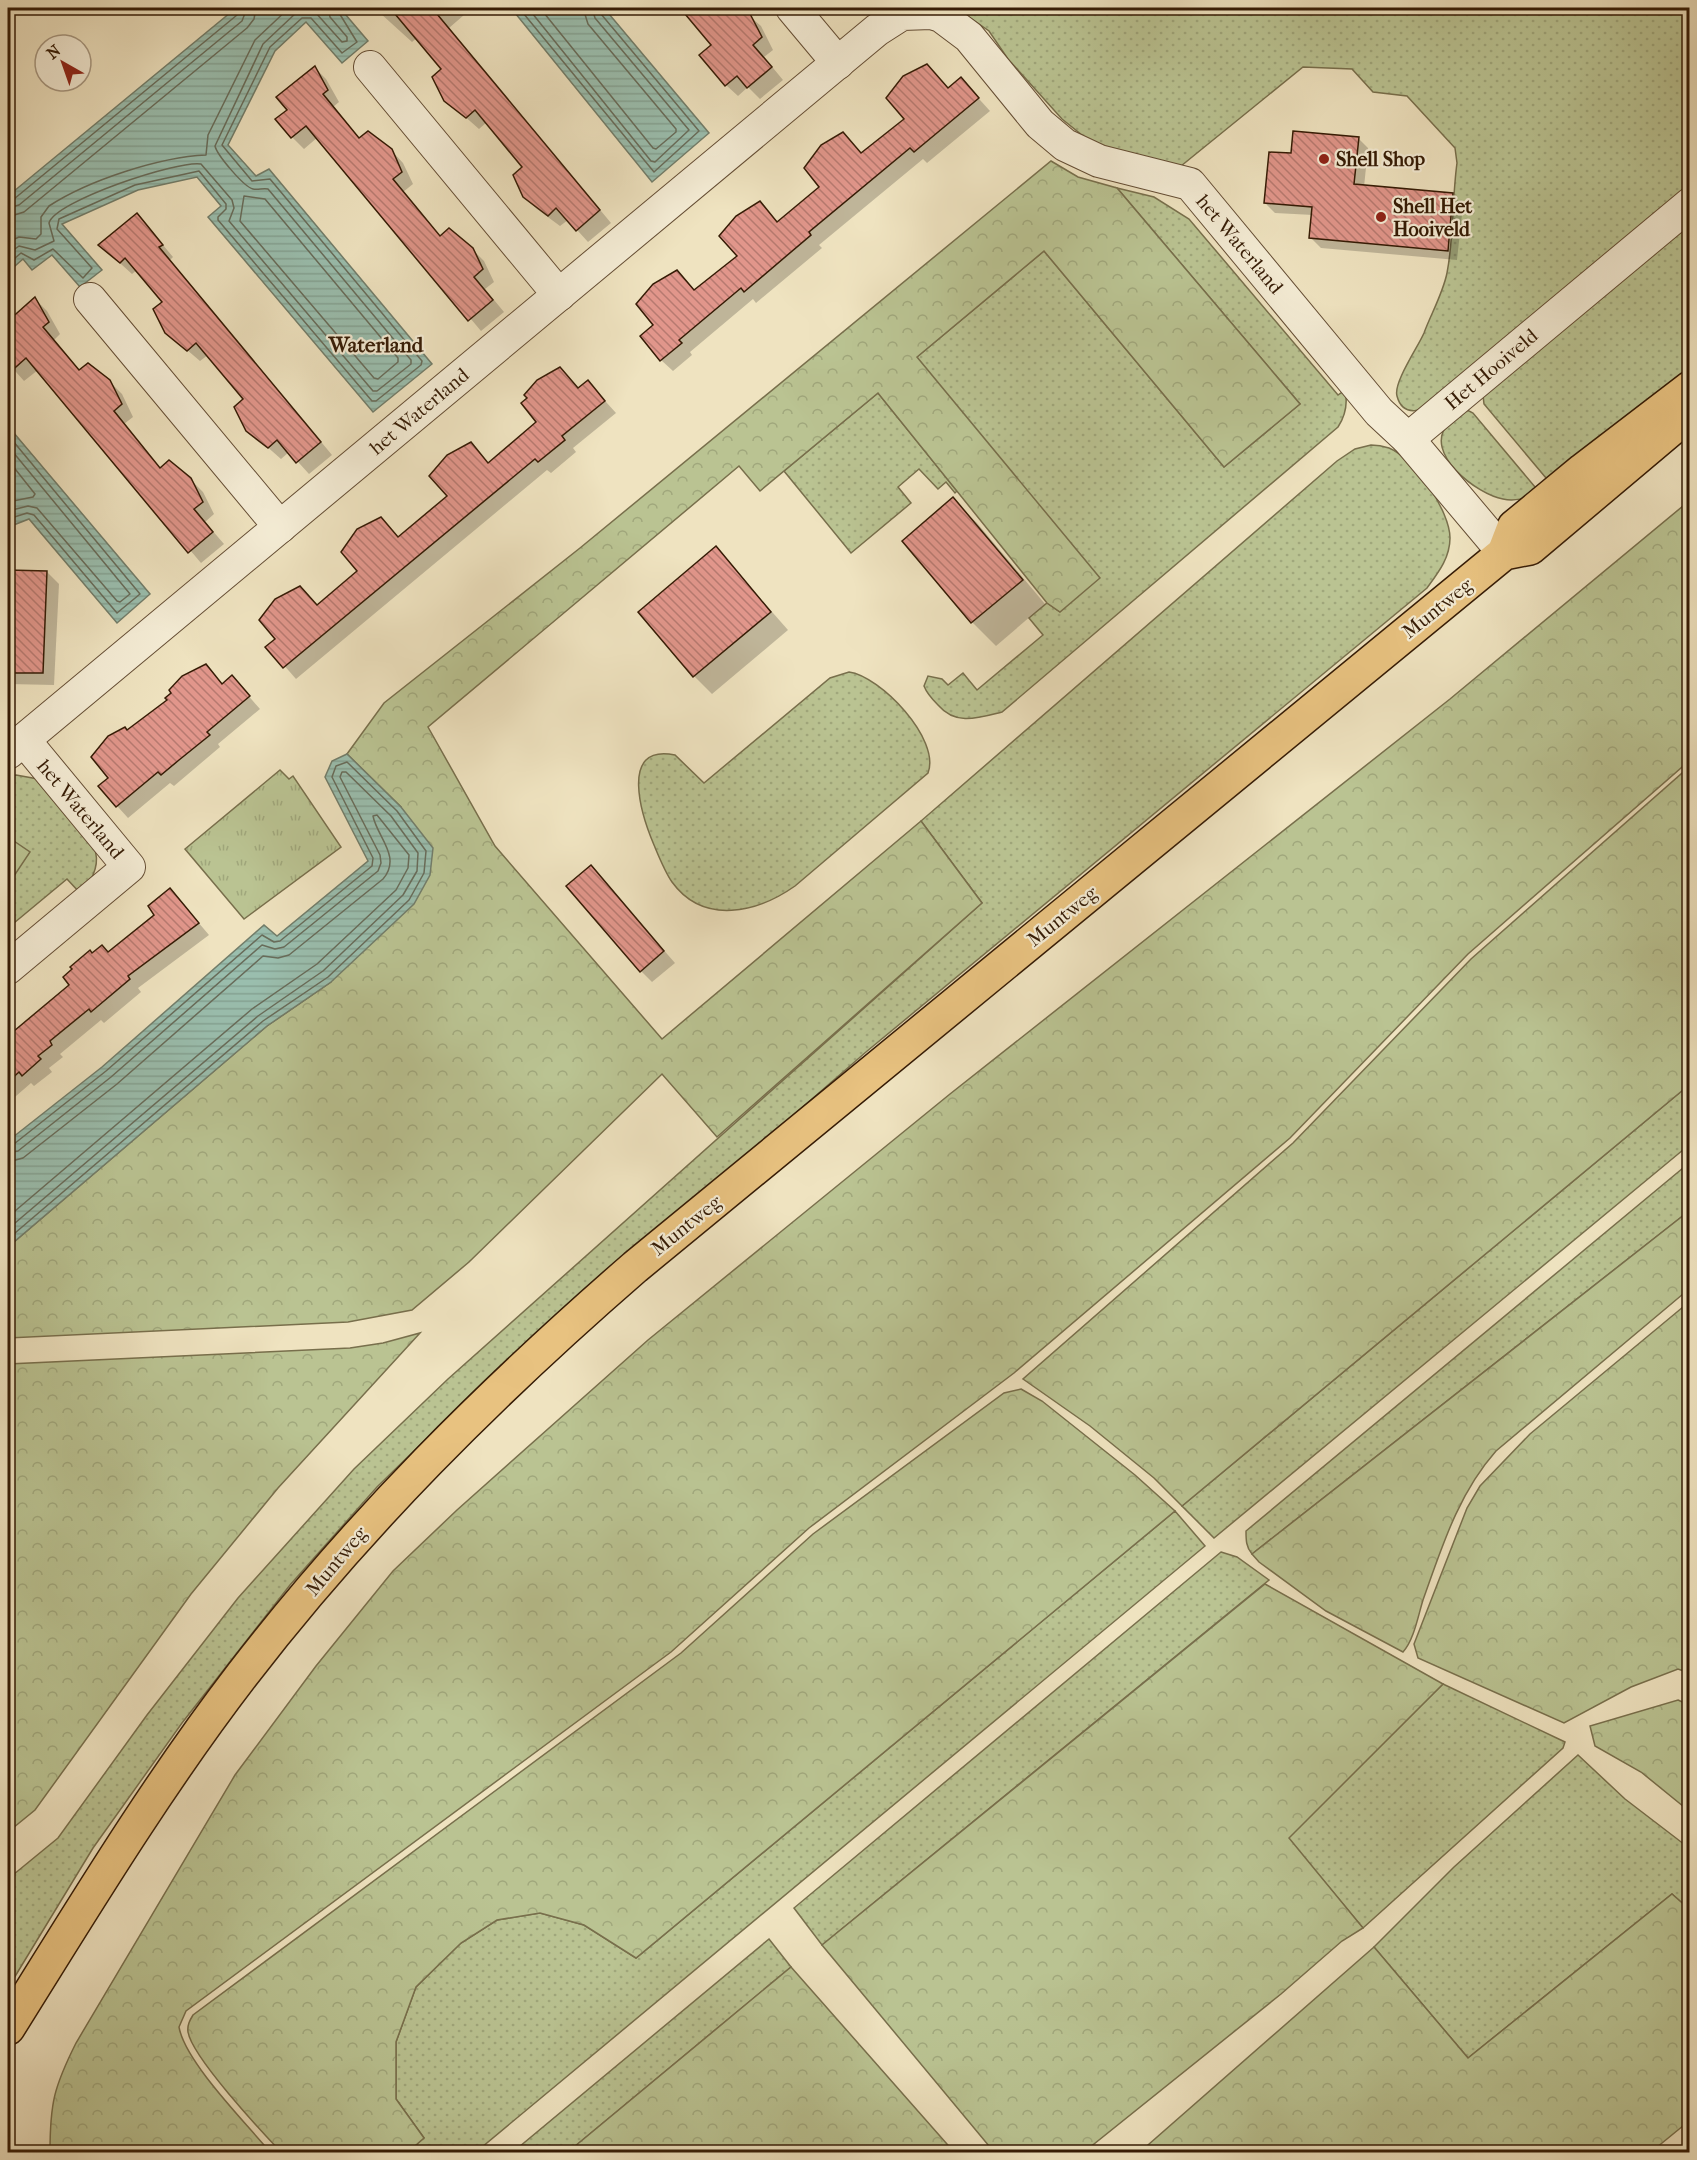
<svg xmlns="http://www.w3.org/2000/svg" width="1697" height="2160" viewBox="0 0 1697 2160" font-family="'IM FELL French Canon',serif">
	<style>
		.grass { fill: url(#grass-dots); stroke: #786f4c; stroke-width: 1.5 }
		.forest { fill: url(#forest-crowns); stroke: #786f4c; stroke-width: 1.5 }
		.park { fill: url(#park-tufts); stroke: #786f4c; stroke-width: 1.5 }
		.pitch { fill: #bac392; stroke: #786f4c; stroke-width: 1.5 }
		.water { fill: url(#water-rules); stroke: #727d6a; stroke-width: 1.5 }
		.shadow { fill: #0003 }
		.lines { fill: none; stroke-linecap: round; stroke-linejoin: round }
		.shore { stroke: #686c5a; stroke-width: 1.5 }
		.building { fill: url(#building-back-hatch); stroke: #351b05; stroke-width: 1.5 }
		.street-casing { stroke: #644d34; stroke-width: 34 }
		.primary-casing { stroke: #351b05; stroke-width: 36 }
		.street { stroke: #f5edd6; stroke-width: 32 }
		.primary { stroke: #e8c280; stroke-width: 33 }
		.poi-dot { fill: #8f2418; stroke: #f5edd6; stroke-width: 2 }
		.labels { text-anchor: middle; stroke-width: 4.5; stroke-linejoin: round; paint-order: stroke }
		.poi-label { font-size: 20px; font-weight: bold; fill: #351b05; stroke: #f5edd6; text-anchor: start }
		.street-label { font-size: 20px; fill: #351b05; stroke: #f5edd6 }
		.neighbourhood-label { font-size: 21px; font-weight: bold; fill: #351b05; stroke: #f5edd6 }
	</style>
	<defs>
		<pattern id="grass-dots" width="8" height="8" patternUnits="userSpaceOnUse" patternTransform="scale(1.5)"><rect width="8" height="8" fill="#bac392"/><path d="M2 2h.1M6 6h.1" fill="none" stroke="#a0a77c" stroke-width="1.8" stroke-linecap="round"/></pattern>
		<pattern id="forest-crowns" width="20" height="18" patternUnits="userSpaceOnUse" patternTransform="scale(1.5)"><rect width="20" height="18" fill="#bac392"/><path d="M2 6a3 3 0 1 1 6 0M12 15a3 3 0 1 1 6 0" fill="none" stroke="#a0a77c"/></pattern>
		<pattern id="park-tufts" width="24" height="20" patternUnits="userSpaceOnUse" patternTransform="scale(1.5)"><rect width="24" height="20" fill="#bac392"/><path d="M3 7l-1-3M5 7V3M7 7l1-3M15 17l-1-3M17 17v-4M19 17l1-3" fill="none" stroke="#a0a77c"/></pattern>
		<pattern id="water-rules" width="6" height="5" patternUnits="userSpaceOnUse" patternTransform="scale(1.5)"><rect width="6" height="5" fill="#9abeae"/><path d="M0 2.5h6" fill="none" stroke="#85a394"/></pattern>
		<pattern id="building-back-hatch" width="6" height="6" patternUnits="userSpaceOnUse" patternTransform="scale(1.5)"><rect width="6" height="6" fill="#e1968b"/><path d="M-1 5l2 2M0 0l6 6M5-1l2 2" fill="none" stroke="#b77a70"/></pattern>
	</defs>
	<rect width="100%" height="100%" fill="#efe3c0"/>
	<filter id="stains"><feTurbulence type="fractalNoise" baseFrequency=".00333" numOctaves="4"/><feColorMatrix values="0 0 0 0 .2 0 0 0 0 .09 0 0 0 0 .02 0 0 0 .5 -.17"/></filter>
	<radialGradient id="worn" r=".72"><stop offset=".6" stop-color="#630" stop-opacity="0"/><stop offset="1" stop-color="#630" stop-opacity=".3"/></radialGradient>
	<!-- grass -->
	<g class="grass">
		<path d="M956 8H1689V189L1438 402C1424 410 1403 419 1397 396 1393 383 1418 347 1424 333 1431 314 1443 293 1447 273 1454 237 1452 199 1457 163L1455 148 1407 96 1373 92 1352 69 1303 67 1181 166 1092 143 1062 119 1008 59 989 31Z"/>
		<path d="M1117 188 1154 197 1189 219 1338 395 1345 390C1348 404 1346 415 1338 427L1002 712C978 718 956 726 938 705 932 699 927 694 924 686L928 676 942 679 948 685 963 673 977 690 1043 635 1029 618 1047 603 1060 612 917 357 1044 251 1224 467 1300 404Z"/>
		<polygon points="1689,219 1689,373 1551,484 1484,404 1483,395"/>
		<polygon points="878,393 957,491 955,493 946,482 938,489 919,469 898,487 911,503 851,553 784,471"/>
		<path d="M1467 410 1473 413 1540 493C1528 497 1517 502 1503 499 1478 495 1422 453 1448 424 1452 418 1461 414 1467 410Z"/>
		<path d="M1371 445C1377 445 1383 446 1389 448 1414 458 1450 511 1450 538 1450 558 1438 573 1427 588L866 1052 465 1401 377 1487 290 1585 182 1723 93 1848 8 1988V1879L58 1838 147 1715 238 1598 354 1469 448 1379 982 903 921 821 1337 461 1355 449Z"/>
		<path d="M849 672C880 676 941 739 928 773L795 886C758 912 704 926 672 882 665 872 659 857 654 845 643 819 617 743 675 755L704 783 830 678Z"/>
		<path d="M16 775 38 779C51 795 87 831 94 847 101 864 91 882 81 894L67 879 8 928V777Z"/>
		<polygon points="1689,1085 1689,1145 1214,1538 1182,1506"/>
		<path d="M1689 1163V1211L1252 1554C1246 1547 1246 1540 1246 1531Z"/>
		<polygon points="1175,1511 1205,1546 476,2152 408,2152 424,2138 396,2099 396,2042 416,1987 461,1943 497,1920 540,1913 584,1925 636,1958"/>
		<polygon points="1221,1552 1237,1557 1269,1580 822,1945 794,1908"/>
		<polygon points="1443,1684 1565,1742 1563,1748 1363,1928 1288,1838"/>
		<polygon points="1578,1755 1625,1799 1689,1848 1689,1909 1672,1894 1468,2058 1374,1947 1454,1867"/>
		<polygon points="769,1939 791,1967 568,2152 513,2152"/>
		<polygon points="14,2053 13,2152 8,2152 8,2065"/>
	</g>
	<!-- forest -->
	<g class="forest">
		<polygon points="1051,161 1078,177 1117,188 1300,404 1224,467 1044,251 917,357 1100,578 1060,612 1047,603 878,393 760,491 739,466 428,727 495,846 662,1039 921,821 982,903 717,1137 662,1074 469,1262 412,1310 348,1322 8,1338 8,1247 267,1026 331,982 401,807 347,754 384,703 580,548"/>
		<path d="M1689 501V761L1468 954 1290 1138 1014 1373 809 1528 671 1652 186 2011 179 2027C185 2062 247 2124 270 2152H50C50 2103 54 2087 76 2043L235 1775 316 1666 393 1571 457 1510 648 1340 950 1094 1450 699Z"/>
		<polygon points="1689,767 1689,1085 1182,1506 1154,1478 1090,1426 1023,1379 1293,1143 1471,959"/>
		<path d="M1689 1211V1289L1496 1451C1458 1494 1442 1547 1423 1600 1418 1616 1414 1640 1403 1652L1326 1611 1259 1562 1252 1554Z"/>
		<polygon points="1689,1302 1689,1673 1678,1669 1631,1687 1564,1723 1418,1658 1414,1644 1467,1508 1480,1486 1530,1434"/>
		<polygon points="420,1333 278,1488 191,1594 35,1810 8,1832 8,1364 350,1348 383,1343"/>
		<path d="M1021 1389 1042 1401 1135 1475 1175 1511 636 1958 584 1925 540 1913 497 1920 461 1943 416 1987 396 2042V2099L424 2138 408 2152H281C261 2131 192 2057 188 2032 187 2025 190 2020 193 2015L681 1653 813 1534 1004 1393Z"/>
		<polygon points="1265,1584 1443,1684 1289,1838 1363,1928 1342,1941 1281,1994 1084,2152 994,2152 822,1945"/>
		<polygon points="1678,1700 1689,1705 1689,1811 1641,1772 1595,1746 1590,1726"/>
		<polygon points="1672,1894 1689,1909 1689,2121 1651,2152 1140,2152 1374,1947 1468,2058"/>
		<polygon points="791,1967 954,2152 568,2152"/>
	</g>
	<!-- park -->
	<polygon class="park" points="280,770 289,779 293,776 341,847 244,919 185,849"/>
	<!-- pitch -->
	<polygon class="pitch" points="8,837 30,852 8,885"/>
	<!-- water -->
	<g class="water">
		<polygon points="236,8 340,8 368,41 342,63 306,22 275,51 228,145 256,176 269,169 432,364 373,412 208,217 221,206 197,177 138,190 62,224 102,270 80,287 52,255 32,270 23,259 8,272 8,196"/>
		<polygon points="511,8 604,8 709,133 652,182"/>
		<polygon points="8,426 150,594 117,623 29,519 11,526 8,522"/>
		<polygon points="347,754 401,807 433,848 430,875 414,904 331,982 267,1026 8,1247 8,1141 102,1067 264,925 277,936 368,861 325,777 332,761"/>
	</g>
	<!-- shadow -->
	<g class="shadow">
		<polygon points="387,8 457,8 464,15 449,28 611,223 588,242 568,220 560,226 537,209 524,197 524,167 487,122 479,129 446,100 443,70 417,38 412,42 380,13"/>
		<polygon points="682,8 740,8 761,26 773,50 764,57 783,80 760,99 748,87 738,96 726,85 713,45"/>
		<polygon points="927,66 949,89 961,79 990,111 927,163 923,159 819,245 822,248 756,303 753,299 690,352 692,355 673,371 661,360 695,291 739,256 760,203 779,223 821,187 843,134 862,154 906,119"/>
		<polygon points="315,68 326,79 339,102 333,107 360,139 391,150 403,163 413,184 403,192 441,237 472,249 484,261 494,282 485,289 504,312 481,331 318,137 304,149 292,137 289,110"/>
		<polygon points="1358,138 1368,148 1364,187 1453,195 1463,205 1457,260 1321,248 1311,238 1313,215 1275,213 1265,203 1292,155"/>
		<polygon points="148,227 173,257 170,260 332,455 309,474 289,452 281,459 248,430 245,399 208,355 200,361 166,332 164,302 137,270 132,274 100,245"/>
		<polygon points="35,299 47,311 60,334 54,340 80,372 109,381 122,394 133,417 124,424 161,469 190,479 203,492 214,514 205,522 224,544 201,563 38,370 24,381 8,363 8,323"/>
		<polygon points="560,369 579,389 588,382 616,413 573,448 576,452 551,473 547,470 296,679 268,647 359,571 381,518 399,538 449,497 470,444 489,464 538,422 523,403 538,381"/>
		<polygon points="953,500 977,523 1045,604 996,646 972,622 904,541"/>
		<polygon points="716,548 788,630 712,694 694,676"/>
		<polygon points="8,571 47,572 59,584 54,685 8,684"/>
		<polygon points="206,666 223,684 232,677 260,709 218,744 220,747 174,786 170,783 128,818 100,787 110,778 127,731 169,700 183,678"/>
		<polygon points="591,867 675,963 652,982 641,971"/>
		<polygon points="181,902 209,935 138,988 141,992 104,1023 101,1020 60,1054 63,1057 49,1068 52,1072 34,1086 31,1083 8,1103 8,1025 10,1023 17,1030 71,986 92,955 109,954"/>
	</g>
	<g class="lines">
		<!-- shore -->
		<g class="shore">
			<polyline points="519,8 654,172 699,131 601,14 600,8"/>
			<polyline points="528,8 651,161 655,162 689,130 595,18 592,8"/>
			<polyline points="540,8 653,148 656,149 676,132 676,129 588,24 583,8"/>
			<polygon points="244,196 265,199 398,358 398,362 378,379 374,378 240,221"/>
			<polyline points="8,201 14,199 237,15 239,8"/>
			<polyline points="8,208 19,205 242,21 247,8"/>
			<polyline points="8,217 24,212 247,28 254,19 256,8"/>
			<path d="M8 242 19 237 36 239 41 234V217L49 206C89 180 160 157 206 155L208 135 255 40 289 8"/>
			<path d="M8 254 19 246 35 250 54 241 49 223C55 201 178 160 201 164L232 200 234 208 229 221 373 391H377L411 364V360L268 189C263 188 258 190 253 189 244 187 217 155 215 146L263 44 297 12 305 9 315 12 342 42 347 41V37L330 17 328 8"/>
			<polyline points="8,264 21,253 34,260 53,249 83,278 92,268 57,229 59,219 135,185 199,171 226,204 226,209 218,217 218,220 372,401 376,401 421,365 422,361 270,179 252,181 222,145 270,47 302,18 311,18 342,53 357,42 336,8"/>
			<polyline points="8,435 140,594 117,613 34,515 27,513 8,519"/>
			<polyline points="8,446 130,594 120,602 117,601 37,508 28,506 8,511"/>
			<polyline points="8,460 35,494 33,497 8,502"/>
			<polyline points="8,1146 14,1144 106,1071 262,935 274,942 280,941 372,866 373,858 332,777 336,766 347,762 397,811 426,851 424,873 409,900 328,977 263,1021 8,1239"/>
			<polyline points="8,1153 18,1151 111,1077 262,945 275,949 284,947 378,871 381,863 380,855 340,777 342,772 346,772 391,816 418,853 417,871 403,895 323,971 258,1016 8,1229"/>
			<path d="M8 1162 23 1158 117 1084 263 956 278 958 289 955 383 879C402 857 377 837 373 816L377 815 409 855 408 868 396 890 317 964 252 1009 8 1217"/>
		</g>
	</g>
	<!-- building -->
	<g class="building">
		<polygon points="390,8 432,8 600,210 576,231 556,208 548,216 523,197 513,175 522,167 475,110 466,118 444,101 432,77 441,69"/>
		<polygon points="680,8 747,8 762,37 753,45 772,67 747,88 737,76 725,86 699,55 711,45"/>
		<polygon points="927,64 948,88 961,77 979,98 914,152 910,148 809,232 811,235 744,292 741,288 679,340 682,343 660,361 640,336 653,325 636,304 653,284 677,270 694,290 737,256 719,236 736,216 760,201 777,222 819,187 804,168 821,145 843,132 861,153 904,119 886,98 903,76"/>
		<polygon points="315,66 328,90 323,94 359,138 368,131 392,149 402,172 393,179 440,236 449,228 473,248 483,269 474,277 493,300 468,321 306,126 291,138 275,119 287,110 276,97"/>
		<polygon points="1293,131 1359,137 1354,184 1453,193 1448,251 1309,238 1312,207 1264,203 1269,152 1291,153"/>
		<polygon points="137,213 163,245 159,247 321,442 296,463 277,440 268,448 246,431 234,407 243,399 196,343 187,351 165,333 153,309 162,302 125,258 120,263 98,245"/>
		<polygon points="35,297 49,322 43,327 79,370 88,363 110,380 122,404 114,411 160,468 169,460 191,478 203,502 194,509 213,532 188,553 26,358 8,374 8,321"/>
		<polygon points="560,367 578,388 588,380 605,401 562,436 565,440 538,462 535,459 283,668 265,647 275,639 259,620 275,599 300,586 317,605 357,571 341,552 357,529 381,517 398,537 447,496 429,476 447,455 471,442 488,463 536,422 521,403 527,398 524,395 537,380"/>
		<polygon points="953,497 1023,580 971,623 902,541"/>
		<polygon points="716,546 771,612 693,677 638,612"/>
		<polygon points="8,570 47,571 43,673 8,673"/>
		<polygon points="206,664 222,684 232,675 250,696 207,732 210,735 179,760 161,775 158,772 116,807 98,786 108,778 91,757 108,736 125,727 127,730 167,700 165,698 171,693 169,690 182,676"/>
		<polygon points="591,865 664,951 640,972 566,886"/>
		<polygon points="170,888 199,923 128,976 130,979 91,1012 89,1009 50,1041 52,1045 38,1056 41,1059 22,1076 19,1072 8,1082 8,1036 69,985 63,977 72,969 70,967 90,950 92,953 102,945 108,952 154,915 148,906"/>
	</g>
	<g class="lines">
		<defs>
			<g id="street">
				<polyline points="792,8 838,63"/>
				<polyline points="370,67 559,295"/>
				<polyline points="90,299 280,527"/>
				<polyline points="1408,439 1690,204"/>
				<polyline points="8,753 877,30 902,14 931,13 941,16 969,37 1040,124 1065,145 1099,161 1190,184 1379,412 1408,439 1504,553"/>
				<polyline points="8,968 129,867 24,740"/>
			</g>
			<g id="primary">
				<polyline points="1504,553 1514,527 1583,470 1690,388"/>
				<path d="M8 2028C83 1908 156 1787 242 1675 358 1524 491 1392 635 1267L1504 553 1530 548 1690 413"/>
			</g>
		</defs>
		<!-- street casing -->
		<use href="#street" class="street-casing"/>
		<!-- primary casing -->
		<use href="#primary" class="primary-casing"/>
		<!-- street -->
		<use href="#street" class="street"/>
		<!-- primary -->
		<use href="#primary" class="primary"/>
	</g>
	<!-- markers -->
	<g class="poi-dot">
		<circle cx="1324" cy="159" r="6"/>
		<circle cx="1381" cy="217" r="6"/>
	</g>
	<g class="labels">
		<!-- poi labels -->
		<g class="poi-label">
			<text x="1336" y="166">Shell Shop</text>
			<text x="1393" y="213">Shell Het<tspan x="1393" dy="23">Hooiveld</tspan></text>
		</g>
		<!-- street labels -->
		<g class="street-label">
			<text transform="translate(1240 244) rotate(50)" y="7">het Waterland</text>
			<text transform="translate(1491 369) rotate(-40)" y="7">Het Hooiveld</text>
			<text transform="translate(419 411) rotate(-40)" y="7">het Waterland</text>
			<text transform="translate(1437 608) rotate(-39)" y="7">Muntweg</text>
			<text transform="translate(81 809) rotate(50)" y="7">het Waterland</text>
			<text transform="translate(1062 916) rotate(-39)" y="7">Muntweg</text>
			<text transform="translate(686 1225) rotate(-39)" y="7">Muntweg</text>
			<text transform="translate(336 1561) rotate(-50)" y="7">Muntweg</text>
		</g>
		<!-- neighbourhood labels -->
		<g class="neighbourhood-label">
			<text x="376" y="352">Waterland</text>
		</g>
	</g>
	<!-- margin -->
	<rect width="1697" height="2160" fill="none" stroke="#efe3c0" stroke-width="30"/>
	<rect x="9" y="9" width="1679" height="2142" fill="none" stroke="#351b05" stroke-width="3"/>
	<rect x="15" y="15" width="1667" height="2130" fill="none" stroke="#351b05" stroke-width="1.5"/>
	<!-- north arrow -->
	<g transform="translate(63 63) rotate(320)"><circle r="28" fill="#f5edd6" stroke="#a89982" stroke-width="1.5"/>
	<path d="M0-4.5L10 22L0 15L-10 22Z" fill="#8f2418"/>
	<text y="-9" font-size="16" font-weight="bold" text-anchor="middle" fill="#351b05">N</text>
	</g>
	<rect width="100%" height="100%" filter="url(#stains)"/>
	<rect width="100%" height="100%" fill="url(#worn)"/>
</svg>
